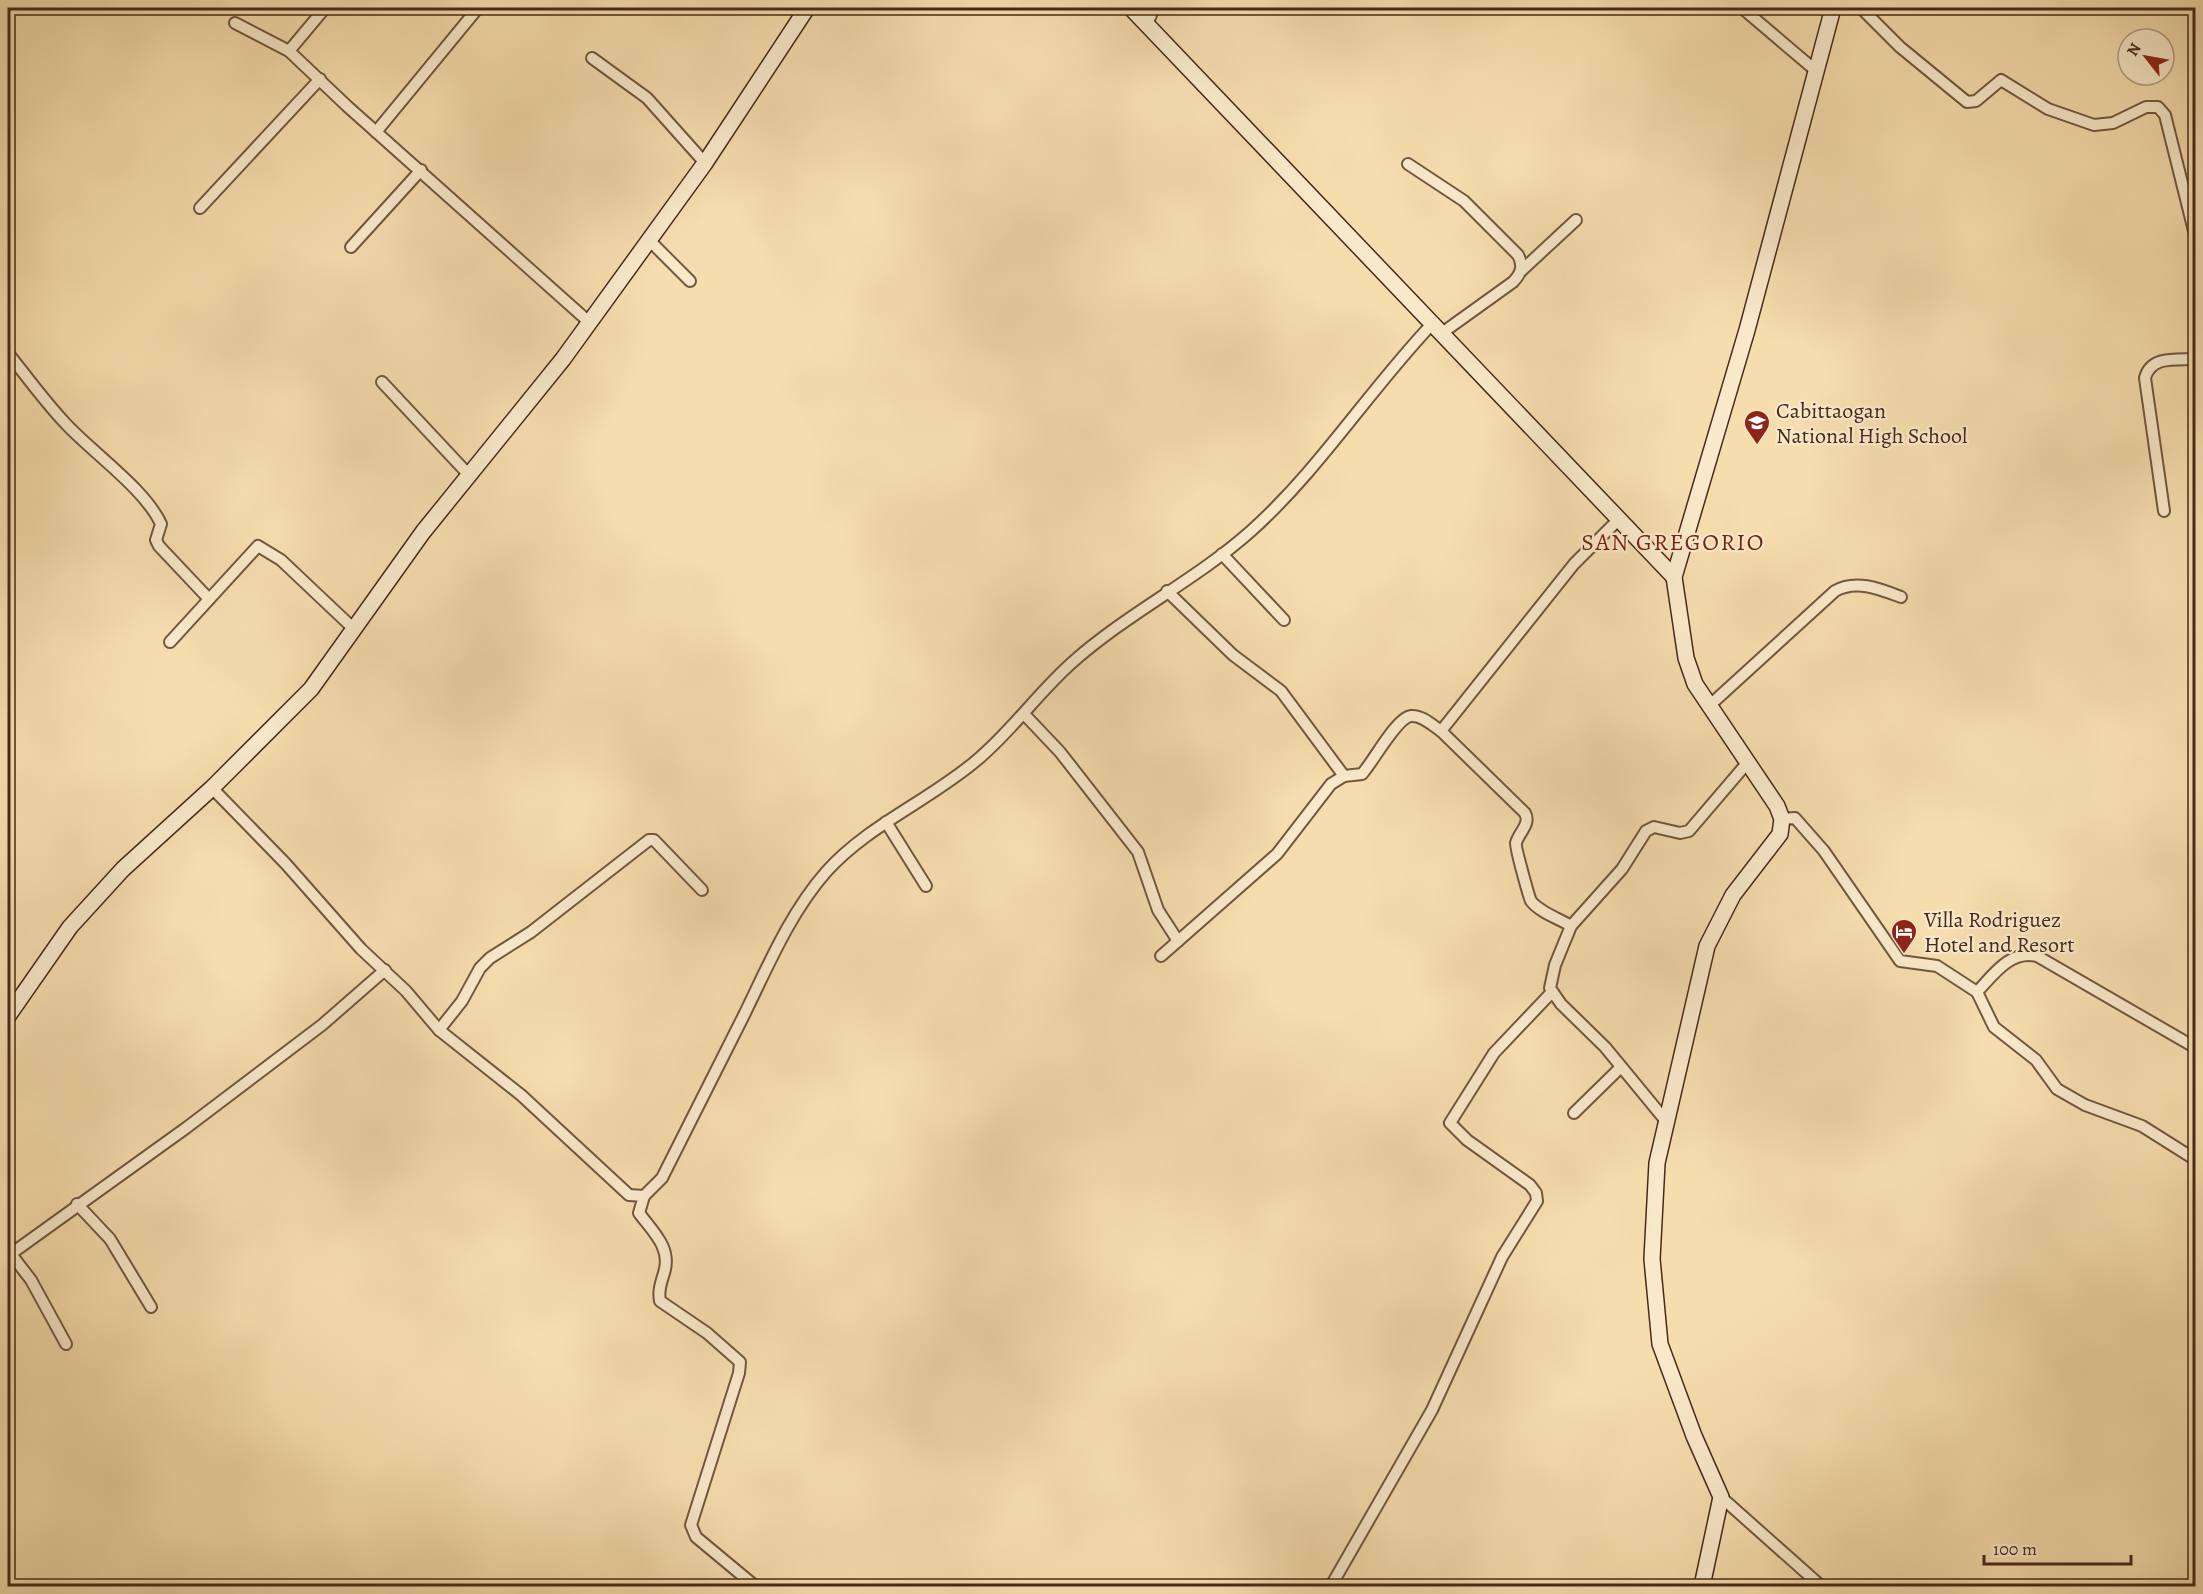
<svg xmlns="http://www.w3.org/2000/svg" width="2203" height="1594" viewBox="0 0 2203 1594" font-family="Alegreya,serif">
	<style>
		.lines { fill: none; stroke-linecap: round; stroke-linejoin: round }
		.street-casing { stroke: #735641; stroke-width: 14 }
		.secondary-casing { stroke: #47291d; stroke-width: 18 }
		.street { stroke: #f9e9ca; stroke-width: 10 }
		.secondary { stroke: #f9e9ca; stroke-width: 15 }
		.labels { text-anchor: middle; stroke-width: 4.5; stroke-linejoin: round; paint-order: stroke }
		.poi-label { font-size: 22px; fill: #47291d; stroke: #f9e9ca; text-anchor: start }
		.neighbourhood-label { font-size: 24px; letter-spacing: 1.5px; fill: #7a1f14; stroke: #f9e9ca }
	</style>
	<rect width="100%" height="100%" fill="#f6ddae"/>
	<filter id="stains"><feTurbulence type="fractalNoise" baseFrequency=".00333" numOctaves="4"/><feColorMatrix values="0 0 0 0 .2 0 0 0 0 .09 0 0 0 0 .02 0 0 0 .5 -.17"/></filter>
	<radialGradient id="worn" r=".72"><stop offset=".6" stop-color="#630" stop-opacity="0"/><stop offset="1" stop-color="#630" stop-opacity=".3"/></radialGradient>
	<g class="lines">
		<defs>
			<g id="street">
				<polyline points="1742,8 1815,70"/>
				<polyline points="1861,8 1900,47 1967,102 1976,101 2001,80 2048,109 2094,125 2113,123 2146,107 2158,107 2165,115 2196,239"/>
				<polyline points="235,23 289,51 347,106 589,322"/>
				<polyline points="1147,24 1154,8"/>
				<polyline points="289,51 325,8"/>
				<polyline points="592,58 647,98 705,163"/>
				<polyline points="376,132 478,8"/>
				<path d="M1408 164 1464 201 1518 255C1524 266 1521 274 1513 282L1442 333"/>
				<polyline points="200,208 320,79"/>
				<polyline points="648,239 690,281"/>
				<polyline points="351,247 421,170"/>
				<polyline points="1521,271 1576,220"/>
				<path d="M8 353C27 377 45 402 66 424 93 453 145 489 161 524L156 540 159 546 209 599"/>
				<polyline points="382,382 468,474"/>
				<path d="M2164 511 2145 378C2151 355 2177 360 2196 359"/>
				<polyline points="1222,554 1284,620"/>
				<polyline points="1167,591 1233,655 1281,691 1344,776"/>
				<polyline points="170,642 258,546 281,560 355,630"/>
				<path d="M1709 706 1835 591C1856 579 1880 589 1901 597"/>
				<polyline points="1024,714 1060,752 1138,852 1158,910 1178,941"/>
				<path d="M212 788 286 864 361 949 406 991 439 1030 521 1095 629 1195 644 1196 639 1213C653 1232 672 1248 664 1273 661 1283 658 1291 660 1301L707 1333 740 1362 739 1373 691 1525 696 1537 755 1586"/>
				<path d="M1782 819 1795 818 1824 851 1900 961 1937 966 1977 992C1994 974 2010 950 2037 956L2196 1048"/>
				<polyline points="886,822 926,886"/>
				<path d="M1571 926C1560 919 1539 912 1531 901 1529 897 1515 847 1516 843 1519 832 1531 824 1525 813L1441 731 1574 564 1619 519"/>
				<path d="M1161 956 1277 854 1331 784 1344 776 1362 774C1373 762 1397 717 1411 716 1422 715 1432 725 1441 731"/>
				<polyline points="1977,992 1994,1027 2036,1060 2057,1089 2085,1105 2142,1126 2196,1160"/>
				<polyline points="439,1030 462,1001 480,968 490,958 531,932 649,840 654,840 702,890"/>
				<polyline points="1574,1113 1621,1067"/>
				<polyline points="1666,1121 1605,1047 1561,1004 1550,988 1555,965 1571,926 1622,869 1646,831 1654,827 1680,833 1689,831 1748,762"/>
				<path d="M644 1196 662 1178C690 1123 717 1069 744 1015 768 966 790 913 826 872 868 825 929 801 977 760 1013 730 1040 690 1075 660 1130 612 1197 579 1251 531 1320 469 1370 389 1433 323"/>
				<polyline points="77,1204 110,1239 151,1307"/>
				<polyline points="11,1254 31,1280 66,1344"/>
				<polyline points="8,1256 186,1128 322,1025 385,970"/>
				<polyline points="1721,1497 1821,1586"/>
				<polyline points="1331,1586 1432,1410 1502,1257 1537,1201 1536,1193 1530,1185 1467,1140 1450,1123 1494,1053 1552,992"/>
			</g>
			<g id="secondary">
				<polyline points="1131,8 1674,577"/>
				<polyline points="8,1016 70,927 123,869 212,788 311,689 423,532 563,359 705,163 807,8"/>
				<polyline points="1702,1586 1721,1497 1694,1436 1660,1344 1652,1259 1657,1163 1707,946 1733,895 1780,834 1782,819 1777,806 1695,684 1686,658 1674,577 1747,330 1833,8"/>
			</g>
		</defs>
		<!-- street casing -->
		<use href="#street" class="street-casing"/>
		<!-- secondary casing -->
		<use href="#secondary" class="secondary-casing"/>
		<!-- street -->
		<use href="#street" class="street"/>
		<!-- secondary -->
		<use href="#secondary" class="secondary"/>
	</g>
	<!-- icons -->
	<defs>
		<symbol id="school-pin" viewBox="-11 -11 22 30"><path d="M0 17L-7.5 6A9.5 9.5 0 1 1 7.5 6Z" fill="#8f2418" stroke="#f9e9ca"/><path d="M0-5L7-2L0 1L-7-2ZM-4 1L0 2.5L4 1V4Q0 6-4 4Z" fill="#fff"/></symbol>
		<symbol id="hotel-pin" viewBox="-11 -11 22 30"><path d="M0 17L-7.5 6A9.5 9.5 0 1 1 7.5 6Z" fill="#8f2418" stroke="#f9e9ca"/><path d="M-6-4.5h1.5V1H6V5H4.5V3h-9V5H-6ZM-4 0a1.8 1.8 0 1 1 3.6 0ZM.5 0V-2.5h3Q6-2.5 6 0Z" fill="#fff"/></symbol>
	</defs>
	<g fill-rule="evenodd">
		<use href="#school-pin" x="1742" y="408" width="30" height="40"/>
		<use href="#hotel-pin" x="1889" y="917" width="30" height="40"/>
	</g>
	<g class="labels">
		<!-- poi labels -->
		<g class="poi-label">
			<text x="1776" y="418">Cabittaogan<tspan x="1776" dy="25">National High School</tspan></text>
			<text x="1924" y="927">Villa Rodriguez<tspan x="1924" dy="25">Hotel and Resort</tspan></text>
		</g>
		<!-- neighbourhood labels -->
		<g class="neighbourhood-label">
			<text x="1673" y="550">SAN GREGORIO</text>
		</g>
	</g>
	<!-- margin -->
	<rect width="2203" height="1594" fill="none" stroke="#f6ddae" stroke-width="30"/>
	<rect x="9" y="9" width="2185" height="1576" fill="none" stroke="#47291d" stroke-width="3"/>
	<rect x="15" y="15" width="2173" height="1564" fill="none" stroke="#47291d" stroke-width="1.5"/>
	<!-- north arrow -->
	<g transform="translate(2146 57) rotate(301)"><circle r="28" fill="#f9e9ca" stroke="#b29c85" stroke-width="1.5"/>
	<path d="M0-4.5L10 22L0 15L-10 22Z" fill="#8f2418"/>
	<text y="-9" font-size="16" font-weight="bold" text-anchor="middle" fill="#47291d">N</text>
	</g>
	<!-- scale -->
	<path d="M1984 1555v9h147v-9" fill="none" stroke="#47291d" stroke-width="3"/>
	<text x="1993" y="1555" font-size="18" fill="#47291d" stroke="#f9e9ca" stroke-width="4.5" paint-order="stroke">100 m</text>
	<rect width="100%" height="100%" filter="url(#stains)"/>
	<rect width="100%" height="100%" fill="url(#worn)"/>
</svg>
